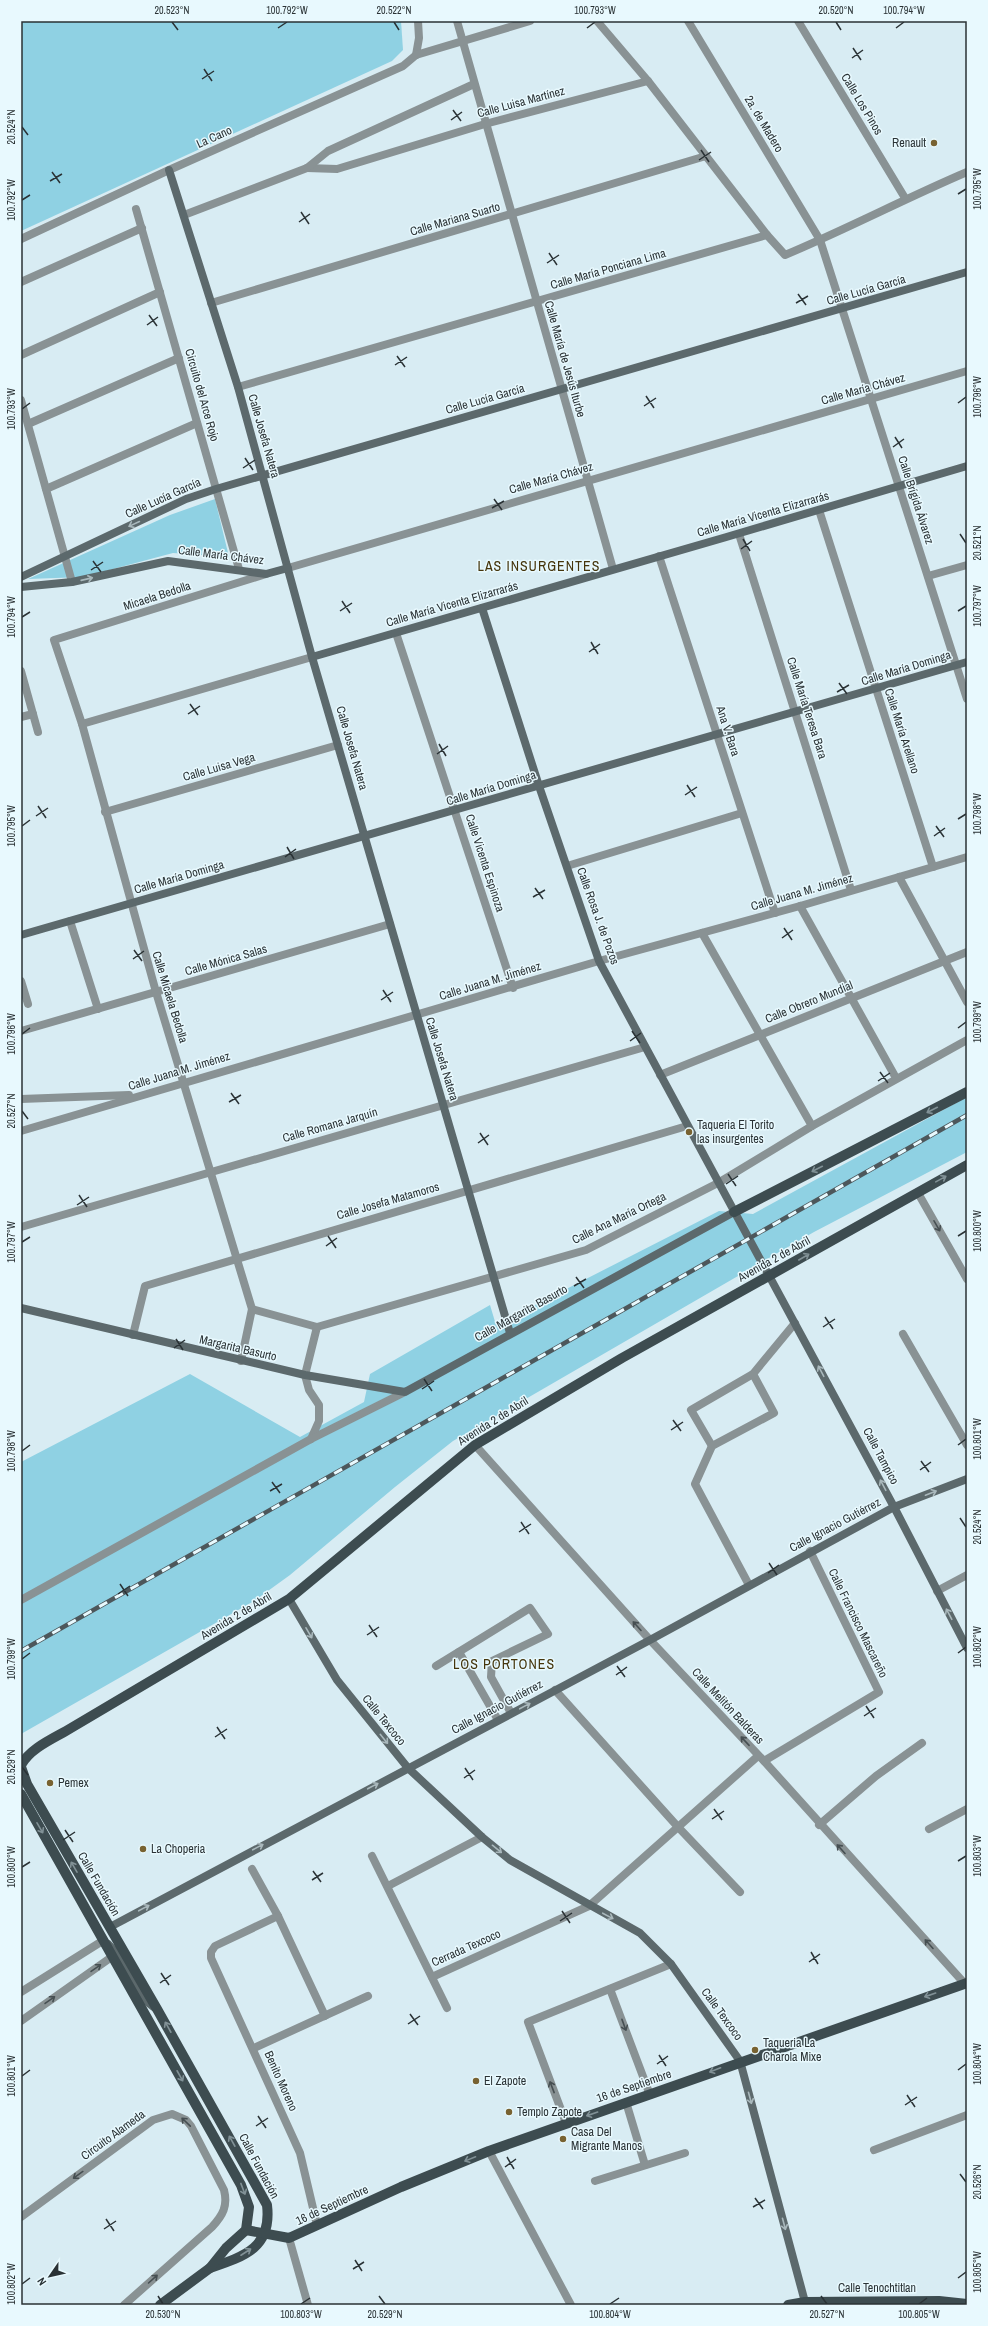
<svg xmlns="http://www.w3.org/2000/svg" width="988" height="2326" viewBox="0 0 988 2326" font-family="'Archivo Narrow',sans-serif">
	<style>
		.green { fill: #8fd1e3 }
		.lines { fill: none; stroke-linecap: round; stroke-linejoin: round }
		.street { stroke: #899294; stroke-width: 8 }
		.secondary { stroke: #5c696c; stroke-width: 8 }
		.primary { stroke: #3d4c50; stroke-width: 10 }
		.rail-casing { stroke: #4d575b; stroke-width: 4.5 }
		.rail { stroke: #e8f9fe; stroke-width: 3; stroke-dasharray: 9; stroke-linecap: butt }
		.oneway { stroke: #a9b8bc }
		.oneway2 { stroke: #819196 }
		.oneway3 { stroke: #464f52 }
		.ticks { fill: none; stroke: #2a3235; stroke-width: 1.5 }
		.poi-dot { fill: #786231; stroke: #e8f9fe; stroke-width: 1.5 }
		.labels { text-anchor: middle; stroke-width: 3; stroke-linejoin: round; paint-order: stroke }
		.street-label { font-size: 12px; fill: #2a3235; stroke: #e8f9fe }
		.poi-label { font-size: 12px; fill: #2a3235; stroke: #e8f9fe; text-anchor: start }
		.quarter-label { font-size: 14px; letter-spacing: 1px; fill: #45350c; stroke: #e8f9fe }
		.neatline { fill: none; stroke: #2a3235; stroke-width: 1.5 }
		.ticks-label { font-size: 10px; text-anchor: middle; fill: #2a3235 }
	</style>
	<rect width="100%" height="100%" fill="#d8ecf3"/>
	<!-- green -->
	<g class="green">
		<polygon points="21,21 401,21 403,50 392,61 21,231"/>
		<polygon points="215,499 229,557 173,553 83,577 28,579 170,515"/>
		<polygon points="967,1097 967,1152 814,1232 453,1441 395,1487 290,1575 254,1601 21,1734 21,1462 190,1374 300,1437 364,1402 370,1374 490,1305 496,1325 719,1211 753,1214"/>
	</g>
	<g class="lines">
		<!-- street -->
		<g class="street">
			<polyline points="457,21 613,569"/>
			<path d="M597 21 648 81 767 235 785 255C847 229 906 198 967 172"/>
			<polyline points="688,21 820,240 967,699"/>
			<polyline points="798,21 905,198"/>
			<polyline points="416,55 419,38 418,21"/>
			<polyline points="307,168 337,169 485,124 648,81"/>
			<polyline points="136,209 239,569"/>
			<polyline points="184,215 307,168 328,151 474,84"/>
			<polyline points="21,239 169,170 403,66 416,55 530,21"/>
			<polyline points="21,282 142,228"/>
			<polyline points="211,303 706,156"/>
			<polyline points="21,355 160,292"/>
			<polyline points="238,387 767,235"/>
			<polyline points="21,400 72,582"/>
			<polyline points="28,424 179,358"/>
			<polyline points="46,489 197,423"/>
			<polyline points="819,510 933,867"/>
			<polyline points="739,534 851,890"/>
			<polyline points="659,556 775,913"/>
			<polyline points="288,568 967,371"/>
			<polyline points="928,576 967,565"/>
			<polyline points="396,633 513,988"/>
			<polyline points="21,671 38,732"/>
			<polyline points="21,717 33,714"/>
			<polyline points="82,724 312,657"/>
			<polyline points="105,812 338,745"/>
			<polyline points="567,866 742,813"/>
			<polyline points="899,877 967,1002"/>
			<polyline points="800,906 896,1078"/>
			<polyline points="70,921 98,1009"/>
			<polyline points="702,933 812,1126"/>
			<polyline points="21,981 28,1004"/>
			<polyline points="21,1031 390,924"/>
			<polyline points="660,1075 967,952"/>
			<polyline points="21,1099 129,1095"/>
			<polyline points="21,1131 599,961 800,906 967,857"/>
			<polyline points="918,1193 967,1279"/>
			<polyline points="21,1227 645,1047"/>
			<polyline points="252,1309 317,1327 586,1250 718,1183 812,1126 967,1040"/>
			<polyline points="903,1334 967,1445"/>
			<polyline points="133,1335 145,1286 687,1126"/>
			<polyline points="241,1361 252,1309 156,992 82,724 54,640 266,574"/>
			<polyline points="311,1439 319,1421 319,1405 309,1390 305,1375 317,1327"/>
			<polyline points="475,1445 650,1640 764,1761 965,1984"/>
			<polyline points="712,1446 691,1410 753,1374 795,1323"/>
			<polyline points="749,1585 695,1484 712,1446 774,1413 753,1374"/>
			<polyline points="937,1591 967,1575"/>
			<polyline points="21,1600 311,1439 405,1392"/>
			<polyline points="459,1652 498,1720"/>
			<polyline points="436,1666 530,1608 548,1634 492,1661 491,1677 511,1713"/>
			<polyline points="555,1690 678,1827 740,1892"/>
			<polyline points="764,1761 879,1692 810,1551"/>
			<polyline points="819,1825 876,1776 922,1743"/>
			<polyline points="929,1829 967,1809"/>
			<polyline points="372,1856 447,2008"/>
			<polyline points="252,1869 278,1916 325,2016"/>
			<polyline points="388,1886 482,1837"/>
			<polyline points="278,1916 215,1946 211,1952 211,1958 300,2153 317,2225"/>
			<polyline points="432,1977 589,1906 758,1756"/>
			<polyline points="610,1989 650,2095"/>
			<polyline points="21,1992 104,1940"/>
			<polyline points="21,2021 113,1956"/>
			<polyline points="254,2048 368,1996"/>
			<polyline points="626,2102 645,2165"/>
			<polyline points="566,2123 528,2022 671,1964"/>
			<polyline points="874,2150 967,2115"/>
			<polyline points="489,2151 571,2305"/>
			<polyline points="595,2181 685,2153"/>
			<path d="M21 2217 153 2120 172 2114 186 2120 191 2126 224 2190C228 2206 223 2215 212 2227L124 2305"/>
			<polyline points="289,2238 308,2305"/>
		</g>
		<!-- secondary -->
		<g class="secondary">
			<polyline points="169,170 238,387 312,657 510,1333"/>
			<polyline points="21,577 186,499 216,489 967,272"/>
			<polyline points="21,587 72,582 168,561 266,574 288,568"/>
			<polyline points="482,608 539,786 599,961 894,1507 967,1648"/>
			<path d="M312 657C531 594 749 531 967 466"/>
			<polyline points="21,935 967,662"/>
			<polyline points="21,1308 305,1375 405,1392 734,1212"/>
			<polyline points="289,1599 337,1680 408,1768 482,1837 510,1860 640,1933 671,1964 740,2061 805,2302"/>
			<polyline points="110,1927 650,1640 894,1507 967,1479"/>
			<path d="M108 1944C128 1962 134 1997 157 2009"/>
		</g>
		<!-- primary -->
		<g class="primary">
			<polyline points="734,1212 967,1092"/>
			<path d="M21 1765C30 1749 50 1740 66 1731L289 1599 475 1445 622 1358 967 1165"/>
			<path d="M21 1767 27 1784 157 2009 267 2205C272 2247 246 2256 210 2268"/>
			<polyline points="21,1794 241,2185 249,2207 246,2230 226,2248 210,2268 160,2305"/>
			<polyline points="246,2230 289,2238 401,2187 489,2151 967,1983"/>
			<polyline points="788,2305 805,2302 939,2301 967,2304"/>
		</g>
		<defs>
			<polyline id="rail" points="21,1651 967,1115"/>
		</defs>
		<!-- rail casing -->
		<use href="#rail" class="rail-casing"/>
		<!-- rail -->
		<use href="#rail" class="rail"/>
	</g>
	<!-- one-way arrows -->
	<defs><path id="oneway-shaft" d="M-6 0H5M1.5-3L5.5 0L1.5 3" fill="none" stroke-width="1.6" stroke-linecap="round" stroke-linejoin="round"/></defs>
	<g class="oneway">
		<use href="#oneway-shaft" transform="translate(134 524) rotate(155)"/>
		<use href="#oneway-shaft" transform="translate(87 579) rotate(-13)"/>
		<use href="#oneway-shaft" transform="translate(821 1371) rotate(-118)"/>
		<use href="#oneway-shaft" transform="translate(883 1485) rotate(-118)"/>
		<use href="#oneway-shaft" transform="translate(931 1493) rotate(-21)"/>
		<use href="#oneway-shaft" transform="translate(949 1614) rotate(-118)"/>
		<use href="#oneway-shaft" transform="translate(309 1633) rotate(60)"/>
		<use href="#oneway-shaft" transform="translate(525 1706) rotate(-28)"/>
		<use href="#oneway-shaft" transform="translate(384 1739) rotate(51)"/>
		<use href="#oneway-shaft" transform="translate(373 1786) rotate(-28)"/>
		<use href="#oneway-shaft" transform="translate(258 1847) rotate(-28)"/>
		<use href="#oneway-shaft" transform="translate(497 1849) rotate(39)"/>
		<use href="#oneway-shaft" transform="translate(144 1908) rotate(-28)"/>
		<use href="#oneway-shaft" transform="translate(608 1916) rotate(28)"/>
		<use href="#oneway-shaft" transform="translate(750 2098) rotate(75)"/>
		<use href="#oneway-shaft" transform="translate(784 2224) rotate(75)"/>
	</g>
	<g class="oneway2">
		<use href="#oneway-shaft" transform="translate(932 1110) rotate(153)"/>
		<use href="#oneway-shaft" transform="translate(817 1169) rotate(153)"/>
		<use href="#oneway-shaft" transform="translate(941 1179) rotate(-29)"/>
		<use href="#oneway-shaft" transform="translate(804 1257) rotate(-30)"/>
		<use href="#oneway-shaft" transform="translate(40 1828) rotate(60)"/>
		<use href="#oneway-shaft" transform="translate(74 1867) rotate(-120)"/>
		<use href="#oneway-shaft" transform="translate(930 1995) rotate(161)"/>
		<use href="#oneway-shaft" transform="translate(168 2027) rotate(-119)"/>
		<use href="#oneway-shaft" transform="translate(715 2070) rotate(159)"/>
		<use href="#oneway-shaft" transform="translate(180 2076) rotate(61)"/>
		<use href="#oneway-shaft" transform="translate(592 2114) rotate(161)"/>
		<use href="#oneway-shaft" transform="translate(232 2141) rotate(-119)"/>
		<use href="#oneway-shaft" transform="translate(470 2159) rotate(158)"/>
		<use href="#oneway-shaft" transform="translate(243 2189) rotate(69)"/>
		<use href="#oneway-shaft" transform="translate(246 2252) rotate(-33)"/>
	</g>
	<g class="oneway3">
		<use href="#oneway-shaft" transform="translate(937 1226) rotate(60)"/>
		<use href="#oneway-shaft" transform="translate(637 1626) rotate(-132)"/>
		<use href="#oneway-shaft" transform="translate(745 1741) rotate(-133)"/>
		<use href="#oneway-shaft" transform="translate(841 1849) rotate(-132)"/>
		<use href="#oneway-shaft" transform="translate(929 1944) rotate(-132)"/>
		<use href="#oneway-shaft" transform="translate(96 1968) rotate(-35)"/>
		<use href="#oneway-shaft" transform="translate(50 2000) rotate(-35)"/>
		<use href="#oneway-shaft" transform="translate(624 2025) rotate(70)"/>
		<use href="#oneway-shaft" transform="translate(552 2087) rotate(-111)"/>
		<use href="#oneway-shaft" transform="translate(186 2122) rotate(-136)"/>
		<use href="#oneway-shaft" transform="translate(78 2175) rotate(144)"/>
		<use href="#oneway-shaft" transform="translate(153 2279) rotate(-42)"/>
	</g>
	<!-- ticks -->
	<path class="ticks" d="M172 22 178 30M394 22 399 30M836 22 841 30M278 28 287 22M587 28 595 22M896 28 904 22M853 48 861 60M852 58 863 50M204 69 212 81M202 79 214 71M453 110 461 121M451 120 462 112M22 127 28 135M701 150 709 162M699 160 711 152M52 172 60 183M50 181 62 174M958 194 966 189M22 200 30 195M301 212 309 224M299 222 310 214M549 253 557 265M547 263 559 255M798 294 806 305M796 303 808 296M149 315 157 326M147 325 158 317M397 356 405 367M395 365 407 357M646 396 654 408M958 403 966 397M644 406 656 398M22 409 30 403M895 437 902 448M893 447 904 439M245 458 253 470M243 468 255 460M494 499 502 510M492 508 504 501M960 534 966 543M743 539 750 551M741 549 752 541M93 561 101 572M91 570 103 562M342 601 350 613M340 611 352 603M958 611 966 606M22 617 30 612M591 642 598 654M589 652 600 644M839 683 847 694M837 692 849 685M190 704 198 715M188 714 200 706M439 744 446 756M437 754 448 746M687 785 695 797M685 795 697 787M38 806 46 818M36 816 48 808M958 819 966 814M22 826 30 820M936 826 944 837M934 836 945 828M287 847 294 859M285 857 296 849M535 888 543 899M533 897 545 890M784 928 792 940M782 938 793 930M134 950 142 961M133 959 144 951M383 990 391 1002M381 1000 393 992M958 1028 966 1022M632 1031 640 1043M22 1034 30 1028M630 1041 641 1033M880 1072 888 1083M878 1081 890 1073M231 1093 239 1104M229 1102 241 1095M22 1111 28 1119M480 1133 488 1145M478 1143 489 1135M728 1174 736 1186M726 1184 738 1176M79 1195 87 1207M77 1205 89 1197M328 1236 336 1248M958 1236 966 1231M22 1242 30 1237M326 1246 337 1238M576 1277 584 1288M574 1286 586 1279M825 1317 833 1329M823 1327 835 1319M176 1339 183 1350M174 1348 185 1340M424 1379 432 1391M422 1389 434 1381M673 1420 681 1431M671 1430 683 1422M958 1445 966 1439M22 1451 30 1445M921 1461 929 1472M920 1470 931 1462M272 1482 280 1493M270 1491 282 1484M960 1518 966 1527M521 1522 529 1534M519 1532 531 1524M769 1563 777 1575M768 1573 779 1565M120 1584 128 1596M118 1594 130 1586M369 1625 377 1637M367 1635 379 1627M958 1653 966 1647M22 1659 30 1653M617 1666 625 1677M616 1675 627 1667M866 1706 874 1718M864 1716 876 1708M217 1727 225 1739M215 1737 227 1729M22 1767 28 1775M465 1768 473 1780M464 1778 475 1770M714 1809 722 1820M712 1819 724 1811M65 1830 73 1842M63 1840 75 1832M958 1861 966 1856M22 1867 30 1862M313 1871 321 1882M312 1880 323 1873M562 1911 570 1923M560 1921 572 1913M811 1952 818 1964M809 1962 820 1954M161 1973 169 1985M160 1983 171 1975M410 2014 418 2025M408 2024 420 2016M659 2055 666 2066M657 2064 668 2056M958 2070 966 2064M22 2076 30 2070M907 2095 915 2107M905 2105 917 2097M258 2116 266 2128M256 2126 268 2118M507 2157 514 2169M505 2167 516 2159M960 2174 966 2182M755 2198 763 2209M753 2207 765 2200M106 2219 114 2231M104 2229 116 2221M355 2260 362 2271M353 2269 364 2262M958 2278 966 2272M22 2284 30 2278M158 2296 163 2304M379 2296 385 2304M821 2296 827 2304M301 2304 310 2298M610 2304 619 2298M919 2304 927 2298"/>
	<!-- markers -->
	<g class="poi-dot">
		<circle cx="934" cy="143" r="4"/>
		<circle cx="689" cy="1132" r="4"/>
		<circle cx="50" cy="1783" r="4"/>
		<circle cx="143" cy="1849" r="4"/>
		<circle cx="755" cy="2050" r="4"/>
		<circle cx="476" cy="2081" r="4"/>
		<circle cx="509" cy="2112" r="4"/>
		<circle cx="563" cy="2139" r="4"/>
	</g>
	<g class="labels">
		<!-- street labels -->
		<g class="street-label">
			<text transform="translate(521 102) rotate(-15)" y="4">Calle Luisa Martínez</text>
			<text transform="translate(862 104) rotate(59)" y="4">Calle Los Pinos</text>
			<text transform="translate(764 124) rotate(59)" y="4">2a. de Madero</text>
			<text transform="translate(214 137) rotate(-24)" y="4">La Cano</text>
			<text transform="translate(455 219) rotate(-16)" y="4">Calle Mariana Suarto</text>
			<text transform="translate(608 269) rotate(-16)" y="4">Calle María Ponciana Lima</text>
			<text transform="translate(866 290) rotate(-16)" y="4">Calle Lucía García</text>
			<text transform="translate(565 359) rotate(74)" y="4">Calle María de Jesús Iturbe</text>
			<text transform="translate(863 389) rotate(-16)" y="4">Calle María Chávez</text>
			<text transform="translate(202 395) rotate(74)" y="4">Circuito del Arce Rojo</text>
			<text transform="translate(485 399) rotate(-16)" y="4">Calle Lucía García</text>
			<text transform="translate(264 436) rotate(74)" y="4">Calle Josefa Natera</text>
			<text transform="translate(551 478) rotate(-16)" y="4">Calle María Chávez</text>
			<text transform="translate(163 498) rotate(-24)" y="4">Calle Lucía García</text>
			<text transform="translate(916 500) rotate(72)" y="4">Calle Brígida Álvarez</text>
			<text transform="translate(763 514) rotate(-16)" y="4">Calle María Vicenta Elizarrarás</text>
			<text transform="translate(221 555) rotate(7)" y="4">Calle María Chávez</text>
			<text transform="translate(157 596) rotate(-18)" y="4">Micaela Bedolla</text>
			<text transform="translate(452 604) rotate(-16)" y="4">Calle María Vicenta Elizarrarás</text>
			<text transform="translate(906 668) rotate(-17)" y="4">Calle María Dominga</text>
			<text transform="translate(807 708) rotate(72)" y="4">Calle María Teresa Bara</text>
			<text transform="translate(728 731) rotate(72)" y="4">Ana V. Bara</text>
			<text transform="translate(902 731) rotate(72)" y="4">Calle María Arellano</text>
			<text transform="translate(352 748) rotate(74)" y="4">Calle Josefa Natera</text>
			<text transform="translate(219 767) rotate(-16)" y="4">Calle Luisa Vega</text>
			<text transform="translate(491 788) rotate(-17)" y="4">Calle María Dominga</text>
			<text transform="translate(485 863) rotate(72)" y="4">Calle Vicenta Espinoza</text>
			<text transform="translate(179 877) rotate(-16)" y="4">Calle María Dominga</text>
			<text transform="translate(802 892) rotate(-16)" y="4">Calle Juana M. Jiménez</text>
			<text transform="translate(598 916) rotate(70)" y="4">Calle Rosa J. de Pozos</text>
			<text transform="translate(226 960) rotate(-16)" y="4">Calle Mónica Salas</text>
			<text transform="translate(490 981) rotate(-17)" y="4">Calle Juana M. Jiménez</text>
			<text transform="translate(170 997) rotate(73)" y="4">Calle Micaela Bedolla</text>
			<text transform="translate(809 1002) rotate(-22)" y="4">Calle Obrero Mundial</text>
			<text transform="translate(442 1059) rotate(73)" y="4">Calle Josefa Natera</text>
			<text transform="translate(179 1071) rotate(-17)" y="4">Calle Juana M. Jiménez</text>
			<text transform="translate(330 1125) rotate(-16)" y="4">Calle Romana Jarquín</text>
			<text transform="translate(388 1201) rotate(-16)" y="4">Calle Josefa Matamoros</text>
			<text transform="translate(619 1218) rotate(-26)" y="4">Calle Ana María Ortega</text>
			<text transform="translate(774 1259) rotate(-29)" y="4">Avenida 2 de Abril</text>
			<text transform="translate(521 1313) rotate(-29)" y="4">Calle Margarita Basurto</text>
			<text transform="translate(238 1348) rotate(13)" y="4">Margarita Basurto</text>
			<text transform="translate(493 1421) rotate(-32)" y="4">Avenida 2 de Abril</text>
			<text transform="translate(881 1456) rotate(62)" y="4">Calle Tampico</text>
			<text transform="translate(835 1525) rotate(-28)" y="4">Calle Ignacio Gutiérrez</text>
			<text transform="translate(236 1616) rotate(-31)" y="4">Avenida 2 de Abril</text>
			<text transform="translate(858 1623) rotate(64)" y="4">Calle Francisco Mascareño</text>
			<text transform="translate(728 1706) rotate(47)" y="4">Calle Melitón Balderas</text>
			<text transform="translate(497 1707) rotate(-28)" y="4">Calle Ignacio Gutiérrez</text>
			<text transform="translate(384 1720) rotate(51)" y="4">Calle Texcoco</text>
			<text transform="translate(99 1884) rotate(60)" y="4">Calle Fundación</text>
			<text transform="translate(466 1948) rotate(-24)" y="4">Cerrada Texcoco</text>
			<text transform="translate(722 2014) rotate(54)" y="4">Calle Texcoco</text>
			<text transform="translate(281 2081) rotate(66)" y="4">Benito Moreno</text>
			<text transform="translate(634 2086) rotate(-19)" y="4">16 de Septiembre</text>
			<text transform="translate(113 2135) rotate(-36)" y="4">Circuito Alameda</text>
			<text transform="translate(259 2166) rotate(62)" y="4">Calle Fundación</text>
			<text transform="translate(332 2205) rotate(-25)" y="4">16 de Septiembre</text>
			<text x="877" y="2292">Calle Tenochtitlan</text>
		</g>
		<!-- poi labels -->
		<g class="poi-label">
			<text x="926" y="147" text-anchor="end">Renault</text>
			<text x="697" y="1129">Taqueria El Torito<tspan x="697" dy="14">las insurgentes</tspan></text>
			<text x="58" y="1787">Pemex</text>
			<text x="151" y="1853">La Choperia</text>
			<text x="763" y="2047">Taqueria La<tspan x="763" dy="14">Charola Mixe</tspan></text>
			<text x="484" y="2085">El Zapote</text>
			<text x="517" y="2116">Templo Zapote</text>
			<text x="571" y="2136">Casa Del<tspan x="571" dy="14">Migrante Manos</tspan></text>
		</g>
		<!-- quarter labels -->
		<g class="quarter-label">
			<text x="539" y="571">LAS INSURGENTES</text>
			<text x="504" y="1669">LOS PORTONES</text>
		</g>
	</g>
	<!-- border -->
	<rect width="988" height="2326" fill="none" stroke="#e8f9fe" stroke-width="44"/>
	<!-- north arrow -->
	<g transform="translate(50 2276) rotate(236)" stroke="#e8f9fe" stroke-width="3" paint-order="stroke">
	<path d="M0-3L7 15L0 10L-7 15Z" fill="#2a3235"/>
	<text y="-6" font-size="11" font-weight="bold" text-anchor="middle" fill="#2a3235">N</text>
	</g>
	<rect x="22" y="22" width="944" height="2282" class="neatline"/>
	<g class="ticks-label">
		<text x="172" y="14">20.523°N</text>
		<text x="287" y="14">100.792°W</text>
		<text x="394" y="14">20.522°N</text>
		<text x="595" y="14">100.793°W</text>
		<text x="836" y="14">20.520°N</text>
		<text x="904" y="14">100.794°W</text>
		<text transform="translate(11 127) rotate(-90)" y="4">20.524°N</text>
		<text transform="translate(977 189) rotate(-90)" y="4">100.795°W</text>
		<text transform="translate(11 200) rotate(-90)" y="4">100.792°W</text>
		<text transform="translate(977 397) rotate(-90)" y="4">100.796°W</text>
		<text transform="translate(11 409) rotate(-90)" y="4">100.793°W</text>
		<text transform="translate(977 543) rotate(-90)" y="4">20.521°N</text>
		<text transform="translate(977 606) rotate(-90)" y="4">100.797°W</text>
		<text transform="translate(11 617) rotate(-90)" y="4">100.794°W</text>
		<text transform="translate(977 814) rotate(-90)" y="4">100.798°W</text>
		<text transform="translate(11 826) rotate(-90)" y="4">100.795°W</text>
		<text transform="translate(977 1022) rotate(-90)" y="4">100.799°W</text>
		<text transform="translate(11 1034) rotate(-90)" y="4">100.796°W</text>
		<text transform="translate(11 1111) rotate(-90)" y="4">20.527°N</text>
		<text transform="translate(977 1231) rotate(-90)" y="4">100.800°W</text>
		<text transform="translate(11 1242) rotate(-90)" y="4">100.797°W</text>
		<text transform="translate(977 1439) rotate(-90)" y="4">100.801°W</text>
		<text transform="translate(11 1451) rotate(-90)" y="4">100.798°W</text>
		<text transform="translate(977 1527) rotate(-90)" y="4">20.524°N</text>
		<text transform="translate(977 1647) rotate(-90)" y="4">100.802°W</text>
		<text transform="translate(11 1659) rotate(-90)" y="4">100.799°W</text>
		<text transform="translate(11 1767) rotate(-90)" y="4">20.529°N</text>
		<text transform="translate(977 1856) rotate(-90)" y="4">100.803°W</text>
		<text transform="translate(11 1867) rotate(-90)" y="4">100.800°W</text>
		<text transform="translate(977 2064) rotate(-90)" y="4">100.804°W</text>
		<text transform="translate(11 2076) rotate(-90)" y="4">100.801°W</text>
		<text transform="translate(977 2182) rotate(-90)" y="4">20.526°N</text>
		<text transform="translate(977 2272) rotate(-90)" y="4">100.805°W</text>
		<text transform="translate(11 2284) rotate(-90)" y="4">100.802°W</text>
		<text x="163" y="2318">20.530°N</text>
		<text x="301" y="2318">100.803°W</text>
		<text x="385" y="2318">20.529°N</text>
		<text x="610" y="2318">100.804°W</text>
		<text x="827" y="2318">20.527°N</text>
		<text x="919" y="2318">100.805°W</text>
	</g>
</svg>
